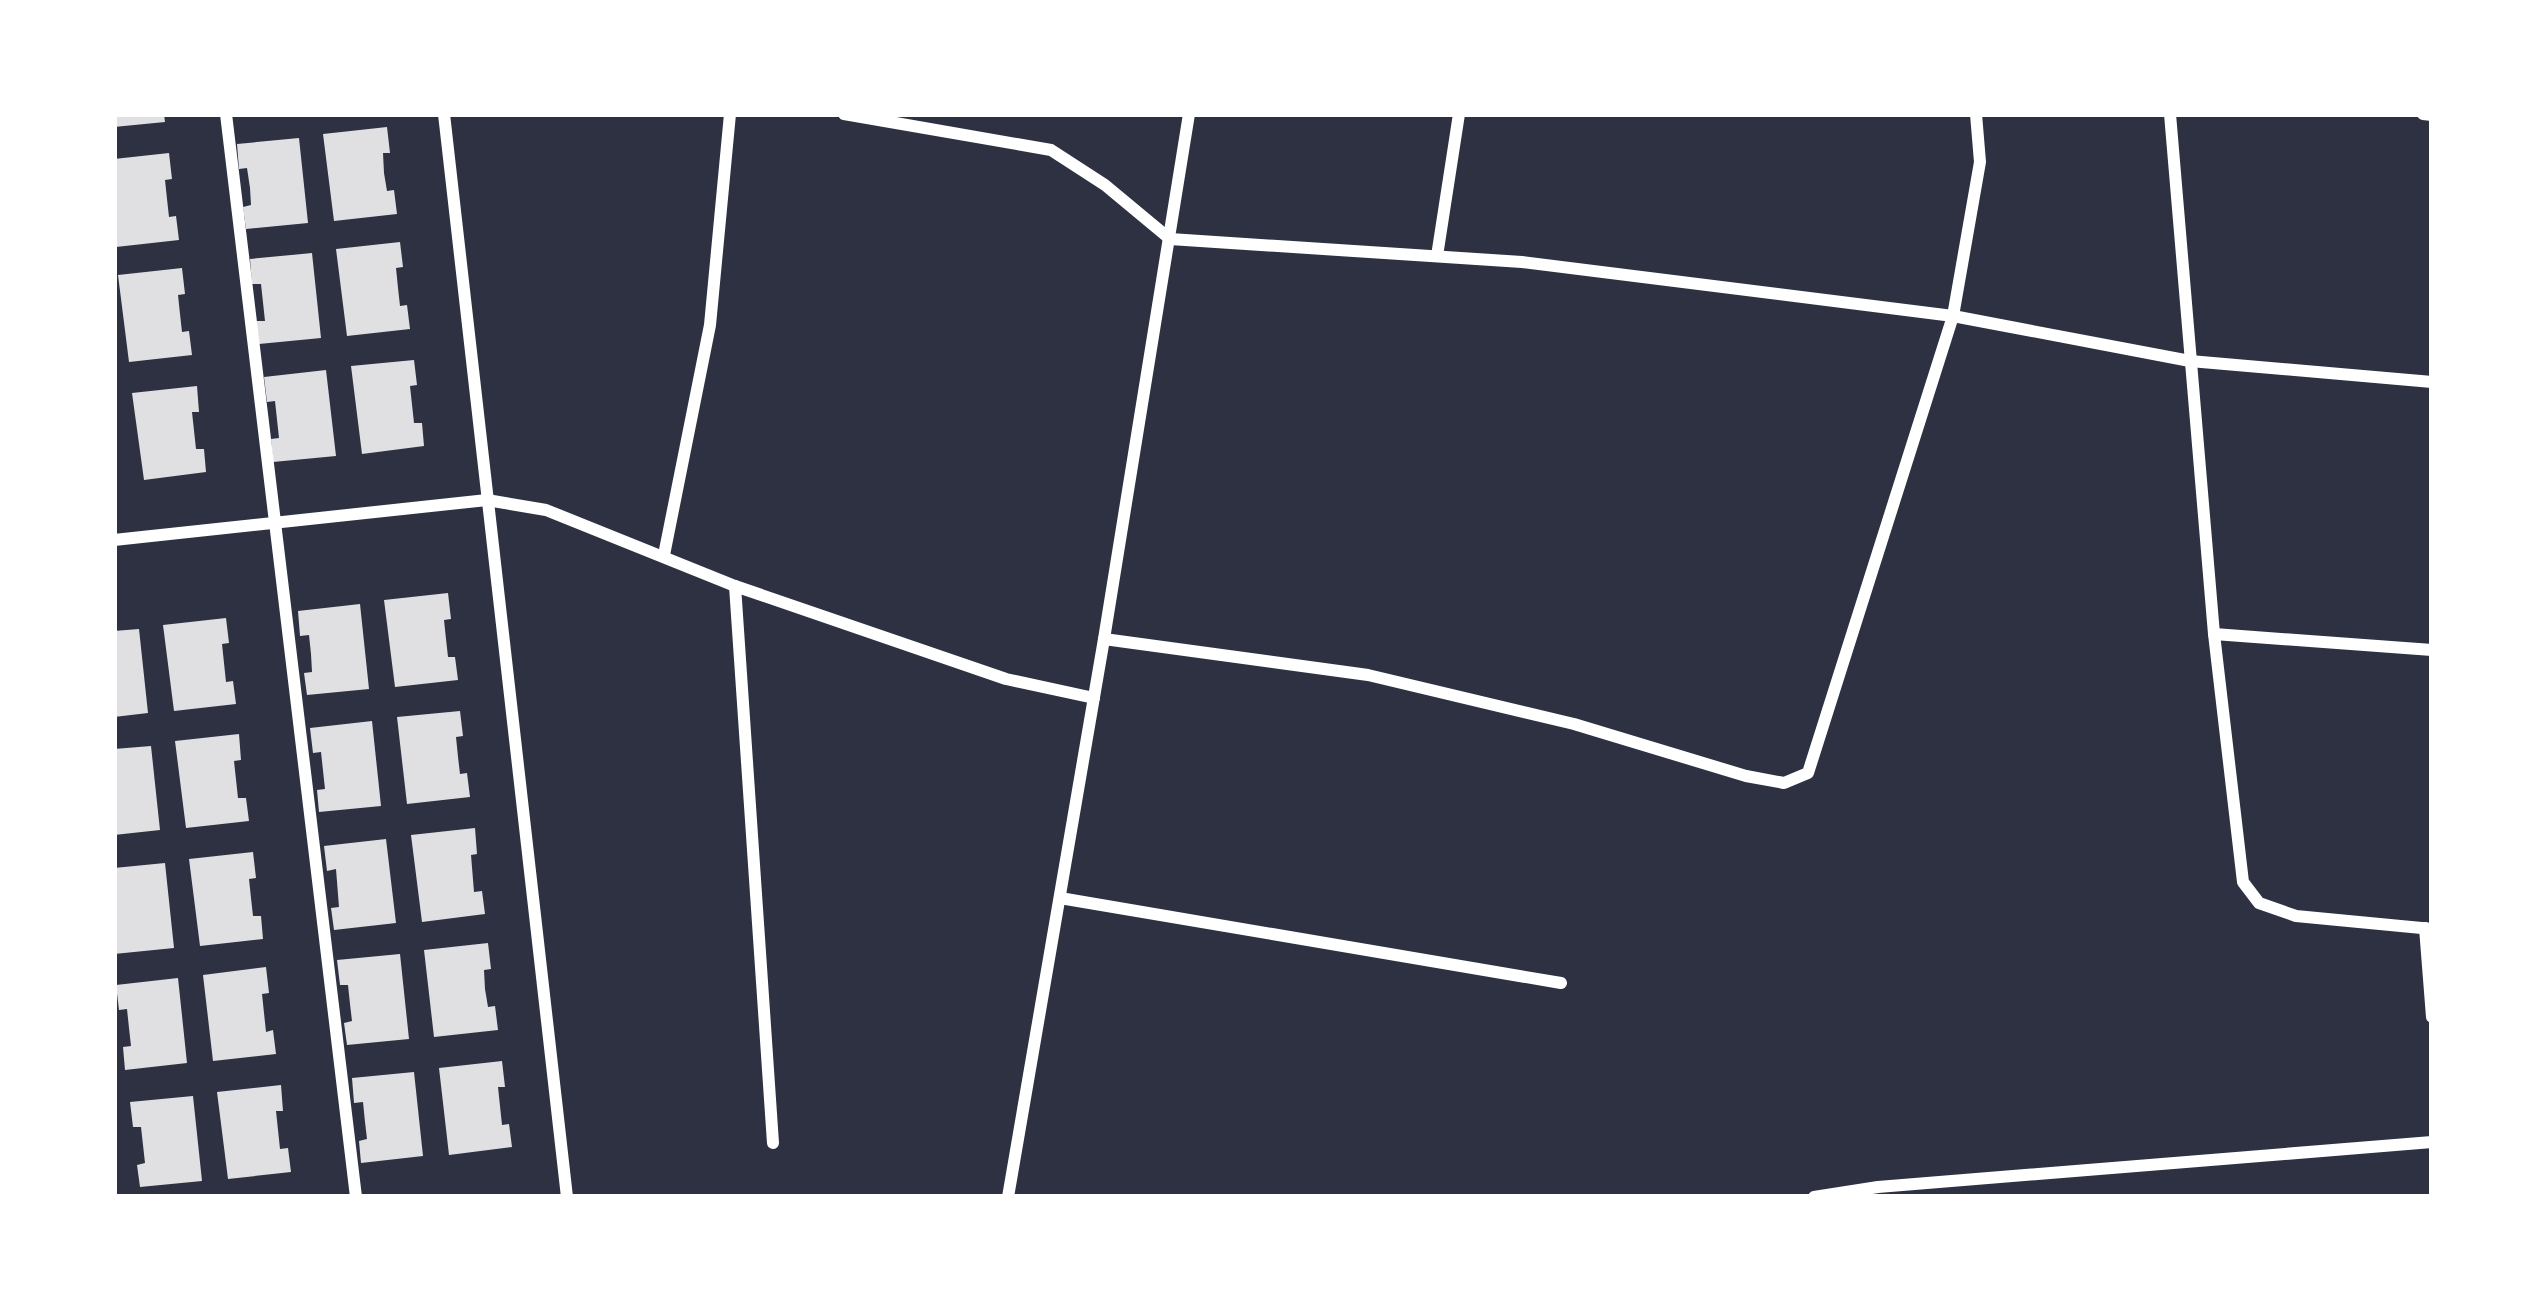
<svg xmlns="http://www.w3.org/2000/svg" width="2546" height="1311" viewBox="0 0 2546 1311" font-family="'Crimson Pro',serif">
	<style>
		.building { fill: #e0e0e3 }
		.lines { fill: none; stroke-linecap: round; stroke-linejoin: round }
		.minor { stroke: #fff; stroke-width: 12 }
	</style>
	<rect width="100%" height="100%" fill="#2d3142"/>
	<!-- building -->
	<g class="building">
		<polygon points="114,114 164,114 165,122 114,127"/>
		<polygon points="387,127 390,153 383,153 384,173 387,191 394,190 397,214 334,221 323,134"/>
		<polygon points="299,138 308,223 246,229 243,207 251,205 250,188 247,168 239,169 237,144"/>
		<polygon points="169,153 172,179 165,180 167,199 169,217 176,216 179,240 116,247 114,159"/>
		<polygon points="400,242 403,267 396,268 398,288 400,306 407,305 410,329 347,336 336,249"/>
		<polygon points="312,253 321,338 259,344 256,321 265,321 261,284 252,284 250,259"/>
		<polygon points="182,268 185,294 178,295 180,314 182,332 189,331 192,355 129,362 118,275"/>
		<polygon points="414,360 417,385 410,386 414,423 422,423 424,446 362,454 351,366"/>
		<polygon points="326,370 336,456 273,462 271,439 279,438 275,401 267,402 264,377"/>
		<polygon points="197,386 199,412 192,412 196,449 204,449 206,472 144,480 132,393"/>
		<polygon points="448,593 451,619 444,620 446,639 448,657 455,657 458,680 395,687 384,600"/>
		<polygon points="360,604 369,689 307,695 304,673 312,672 311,654 309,635 300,636 298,611"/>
		<polygon points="226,618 229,643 222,644 226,682 233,681 236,704 174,711 163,625"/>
		<polygon points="139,629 148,713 114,717 114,631"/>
		<polygon points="460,711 463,736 456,737 458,757 460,774 467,773 470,797 407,804 397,717"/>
		<polygon points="372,721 381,806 319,812 317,790 325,789 321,752 313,753 310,728"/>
		<polygon points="239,734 241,760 234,761 238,798 246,798 249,821 186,828 175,741"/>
		<polygon points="151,746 160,830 114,835 114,749"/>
		<polygon points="475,828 477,854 471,855 474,892 482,891 485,914 422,922 411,835"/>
		<polygon points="386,839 396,923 334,930 331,908 339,907 336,869 327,871 324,846"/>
		<polygon points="253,852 256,878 249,879 251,898 253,916 261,916 263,939 200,946 189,859"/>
		<polygon points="165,863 174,948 114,954 114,931 117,931 114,868"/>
		<polygon points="488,943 491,969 484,970 485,989 488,1007 495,1006 498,1030 434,1037 424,950"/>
		<polygon points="400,954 409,1039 347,1045 344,1023 352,1021 350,1004 348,985 340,985 337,960"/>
		<polygon points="266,967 269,993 262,994 266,1032 273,1030 276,1054 213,1061 203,975"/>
		<polygon points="178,978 187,1063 125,1070 123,1047 131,1046 129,1028 127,1009 119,1010 116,985"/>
		<polygon points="502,1061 505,1087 498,1087 502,1125 509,1124 512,1147 449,1155 439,1068"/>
		<polygon points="414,1072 423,1156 361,1163 359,1141 367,1139 365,1122 363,1102 354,1103 352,1078"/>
		<polygon points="281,1085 283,1111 276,1111 280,1149 288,1148 291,1172 228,1179 217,1092"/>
		<polygon points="193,1096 202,1181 140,1187 137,1165 145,1163 141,1127 133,1127 130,1102"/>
	</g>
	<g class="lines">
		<!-- minor -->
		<g class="minor">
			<polyline points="226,114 356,1197"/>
			<polyline points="444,114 567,1197"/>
			<polyline points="844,114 1051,150 1105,185 1170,239 1522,262 1953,316 2190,361 2432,382"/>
			<polyline points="2170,114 2214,634 2243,882 2259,903 2296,916 2432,929"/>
			<polyline points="2423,114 2432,115"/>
			<polyline points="1437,256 1459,114"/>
			<polyline points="114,540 487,500 546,510 735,586 1006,679 1094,698"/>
			<polyline points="664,555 710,325 730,114"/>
			<polyline points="735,586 773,1143"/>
			<polyline points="2214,634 2432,650"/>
			<polyline points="1104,639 1368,675 1574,724 1746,776 1784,783 1808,773 1953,316 1980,162 1976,114"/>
			<polyline points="1060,898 1561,983"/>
			<polyline points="2425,928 2432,1017"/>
			<polyline points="1008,1197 1104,639 1189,114"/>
			<polyline points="1814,1197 1878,1187 2432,1142"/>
		</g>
	</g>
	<!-- border -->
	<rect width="2546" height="1311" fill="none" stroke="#ffffff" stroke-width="234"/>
</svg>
